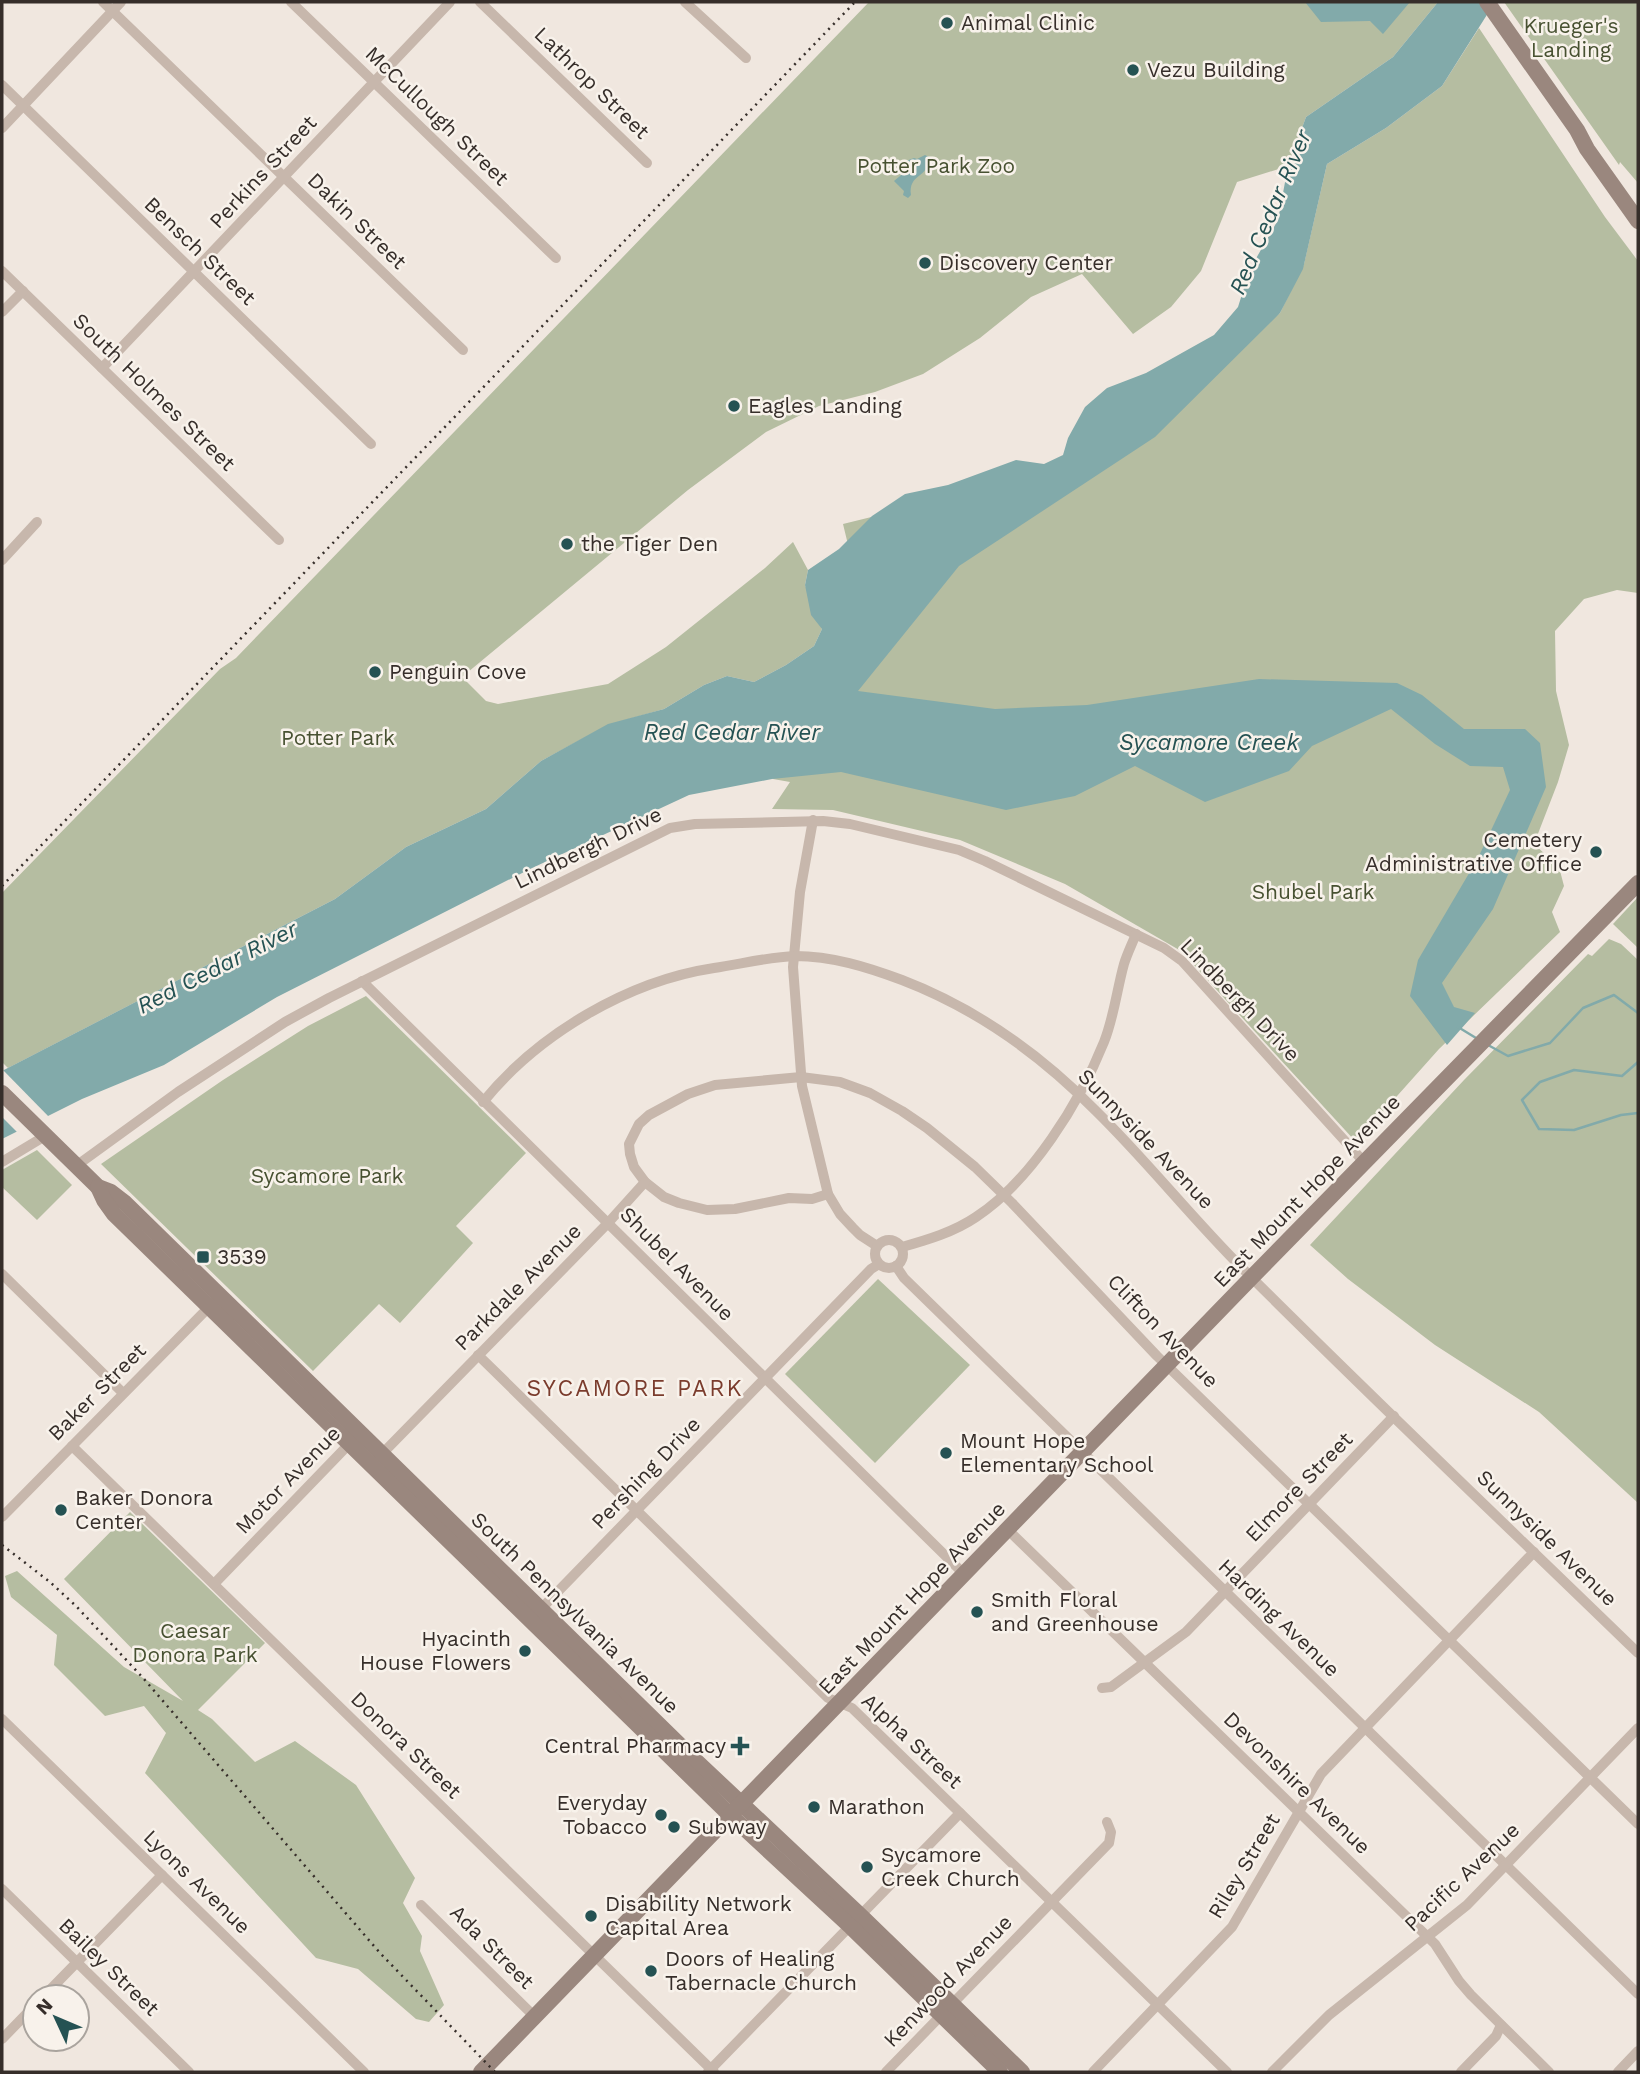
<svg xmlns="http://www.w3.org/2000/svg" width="1640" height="2074" viewBox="0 0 1640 2074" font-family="'Work Sans',sans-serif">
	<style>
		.green { fill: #b5bda1 }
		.water { fill: #82aaaa }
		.pier { fill: #f0e7df }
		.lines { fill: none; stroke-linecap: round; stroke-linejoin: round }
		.stream { stroke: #82aaaa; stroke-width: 2.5 }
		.street { stroke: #c7b7ac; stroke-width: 10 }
		.secondary { stroke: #9a877e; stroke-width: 16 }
		.rail { stroke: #362e2a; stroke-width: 2.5; stroke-dasharray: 2 5; stroke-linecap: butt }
		.poi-dot { fill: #255253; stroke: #f8f2eb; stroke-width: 2.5 }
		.labels { text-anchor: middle; stroke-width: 5; stroke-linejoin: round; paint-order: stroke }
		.poi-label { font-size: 21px; fill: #362e2a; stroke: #f8f2eb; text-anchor: start }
		.park-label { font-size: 21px; fill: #475131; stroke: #f8f2eb }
		.street-label { font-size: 21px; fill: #362e2a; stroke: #f8f2eb }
		.water-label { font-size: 23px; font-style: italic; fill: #255253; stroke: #f8f2eb }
		.neighbourhood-label { font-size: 23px; letter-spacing: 2px; fill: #7b3c2d; stroke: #f8f2eb }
	</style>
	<rect width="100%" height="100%" fill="#f0e7df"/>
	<!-- green -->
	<g class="green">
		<polygon points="869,2 1438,2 1393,57 1306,117 1288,166 1237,182 1201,271 1171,307 1133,334 1082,274 1031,297 980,338 923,374 875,392 819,406 766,432 688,490 462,677 486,701 498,704 608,684 666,647 765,568 793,542 808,570 805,585 822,629 814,646 786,665 754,682 727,676 704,685 664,709 608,725 541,761 486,809 406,847 335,899 8,1068 2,1062 2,893 220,669 236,658"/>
		<polygon points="1504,2 1638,2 1638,183 1620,162 1619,165"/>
		<polygon points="1479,28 1605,217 1638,261 1638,593 1617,590 1584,599 1555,631 1556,691 1569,745 1558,782 1534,844 1559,867 1564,886 1552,912 1560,932 1439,1049 1356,1142 1181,951 1065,884 960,840 833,810 772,809 790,782 773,779 851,557 843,524 1009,483 1016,527 1280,313 1304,264 1327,164 1386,128 1442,86"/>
		<polygon points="1638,897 1638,948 1613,924"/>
		<polygon points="1609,939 1621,944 1638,960 1638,1503 1539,1412 1435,1345 1348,1279 1310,1245 1464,1080 1588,954 1592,956"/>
		<polygon points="366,996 526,1153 456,1226 473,1243 400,1323 379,1304 313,1371 101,1164 223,1080 308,1026"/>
		<polygon points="37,1150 72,1185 37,1220 2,1187 2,1170"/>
		<polygon points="878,1279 970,1365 875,1463 785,1374"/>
		<polygon points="130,1512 265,1643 198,1710 212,1719 255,1762 295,1741 356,1785 415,1878 403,1903 422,1936 420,1951 444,2005 429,2022 416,2019 358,1969 316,1958 145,1773 166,1733 144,1706 105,1716 54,1665 57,1635 11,1597 5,1576 17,1571 124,1667 183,1701 64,1579"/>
	</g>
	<!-- water -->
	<g class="water">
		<polygon points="1305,2 1410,2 1383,34 1370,21 1321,22"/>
		<polygon points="1438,2 1495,2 1442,86 1386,128 1327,164 1303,269 1280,313 1155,437 959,566 858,691 995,709 1087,705 1259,679 1397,683 1422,695 1464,729 1525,729 1540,743 1546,787 1493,909 1442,983 1454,1007 1475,1013 1447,1045 1410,996 1418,960 1478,858 1510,790 1503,767 1470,766 1435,744 1391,709 1312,746 1289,771 1205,802 1135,766 1075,796 1006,810 841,772 772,779 689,795 530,869 277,997 164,1065 82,1099 2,1139 2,1071 335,899 406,847 486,809 541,761 608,724 664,709 704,685 727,676 754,682 786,665 814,646 822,629 811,615 805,585 808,570 839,549 872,516 905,494 948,485 1016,460 1044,464 1063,455 1068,438 1085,407 1107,388 1146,373 1214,335 1238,307 1250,269 1278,220 1288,166 1306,117 1393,57"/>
		<path d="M925 155 929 157C929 179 908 173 911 195L908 198 903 195 904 191 894 181 906 171V161L914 158 917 159Z"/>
	</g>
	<!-- pier -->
	<polygon class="pier" points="2,1069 51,1119 20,1135 2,1117"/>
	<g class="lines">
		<!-- stream -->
		<g class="stream">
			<polyline points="1458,1027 1476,1038"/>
			<polyline points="1488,1045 1508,1056 1550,1043 1583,1008 1614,995 1638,1013"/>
			<polyline points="1638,1062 1622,1076 1574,1070 1540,1082 1522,1100 1539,1129 1574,1130 1621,1115 1638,1113"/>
		</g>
		<!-- street -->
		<g class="street">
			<polyline points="103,2 463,350"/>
			<polyline points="291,2 556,258"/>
			<polyline points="480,2 647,163"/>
			<polyline points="685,2 746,58"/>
			<polyline points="2,85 371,444"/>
			<polyline points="2,128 121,2"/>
			<polyline points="2,271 279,540"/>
			<polyline points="2,312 23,291"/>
			<polyline points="102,368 450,2"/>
			<polyline points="2,560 37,522"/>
			<polyline points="813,820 800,892 793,967 802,1086 828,1194 840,1214 853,1228 860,1235 877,1246"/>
			<polyline points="362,981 964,1574"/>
			<path d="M483 1102C538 1034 628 981 714 968 741 964 768 957 795 956 832 956 867 967 902 980 975 1008 1041 1055 1096 1111 1147 1161 1191 1217 1242 1268 1372 1398 1506 1525 1638 1653"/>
			<polyline points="2,1162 45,1136"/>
			<polyline points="76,1166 178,1092 285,1022 329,998 670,828 695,824 823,821 850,824 959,850 985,861 1164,948 1182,961 1364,1162"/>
			<polyline points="828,1194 812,1199 789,1198 735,1209 707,1210 679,1203 664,1197 645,1182 634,1167 630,1154 629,1144 639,1124 649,1115 688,1094 715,1085 801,1077 840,1082 870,1093 902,1111 927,1128 975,1167 1012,1203 1157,1356 1638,1824"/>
			<circle cx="889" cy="1254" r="14"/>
			<path d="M902 1247C927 1240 954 1232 976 1217 1031 1181 1080 1102 1104 1042 1114 1017 1117 989 1124 964 1127 954 1132 944 1136 934"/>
			<polyline points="896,1266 904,1278 1638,1994"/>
			<polyline points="2,1274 123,1393"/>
			<polyline points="478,1355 828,1698 852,1708 1227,2072"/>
			<polyline points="72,1446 714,2072"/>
			<polyline points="378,1458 608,1223 645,1182"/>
			<polyline points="2,1517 214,1302"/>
			<polyline points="1007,1529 1435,1944 1459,1981 1471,1995 1549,2072"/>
			<polyline points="214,1584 353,1440"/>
			<polyline points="537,1613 871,1269 879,1264"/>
			<polyline points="1102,1688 1111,1687 1186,1632 1394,1416"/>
			<polyline points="2,1719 364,2072"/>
			<polyline points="2,1889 189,2072"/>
			<polyline points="421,1905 535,2017"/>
			<polyline points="43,1997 162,1875"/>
			<polyline points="2,2039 35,2005"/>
			<polyline points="708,2072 960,1813"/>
			<polyline points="886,2072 1109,1843 1111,1832 1107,1822"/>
			<polyline points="1093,2072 1232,1927 1321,1774 1534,1552"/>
			<polyline points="1272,2072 1329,2015 1467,1905 1638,1728"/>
			<polyline points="1461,2072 1496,2036 1501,2025"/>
			<polyline points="1618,2072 1638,2051"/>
		</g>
		<!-- secondary -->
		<g class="secondary">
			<polyline points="1487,2 1577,130 1587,149 1638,221"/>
			<polyline points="2,1093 98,1187 111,1192 124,1202 697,1762 861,1916 1022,2072"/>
			<polyline points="98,1187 104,1200 114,1214 730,1815 851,1927 1000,2072"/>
			<polyline points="481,2072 1252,1277 1638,883"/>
		</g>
		<!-- rail -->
		<g class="rail">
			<polyline points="2,886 855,2"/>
			<polyline points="2,1545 50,1582 76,1606 144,1679 380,1953 495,2072"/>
		</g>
	</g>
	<!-- markers -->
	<g class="poi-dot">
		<circle cx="947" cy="23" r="7"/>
		<circle cx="1133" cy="70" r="7"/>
		<circle cx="925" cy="263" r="7"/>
		<circle cx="734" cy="406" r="7"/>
		<circle cx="567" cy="544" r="7"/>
		<circle cx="375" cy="672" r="7"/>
		<circle cx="1596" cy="852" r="7"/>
		<rect x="196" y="1250" width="14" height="14" rx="3.5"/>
		<circle cx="946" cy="1453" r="7"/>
		<circle cx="61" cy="1510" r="7"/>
		<circle cx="977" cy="1612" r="7"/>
		<circle cx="525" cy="1651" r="7"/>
		<path d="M736.5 1735.5h7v7h7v7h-7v7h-7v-7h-7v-7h7z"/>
		<circle cx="814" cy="1807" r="7"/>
		<circle cx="661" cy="1815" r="7"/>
		<circle cx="674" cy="1827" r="7"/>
		<circle cx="867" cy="1867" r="7"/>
		<circle cx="591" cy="1916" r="7"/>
		<circle cx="651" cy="1971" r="7"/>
	</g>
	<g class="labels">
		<!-- poi labels -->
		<g class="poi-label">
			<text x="961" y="30">Animal Clinic</text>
			<text x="1147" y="77">Vezu Building</text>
			<text x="939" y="270">Discovery Center</text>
			<text x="748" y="413">Eagles Landing</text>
			<text x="581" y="551">the Tiger Den</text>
			<text x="389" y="679">Penguin Cove</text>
			<text x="1582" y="847" text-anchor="end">Cemetery<tspan x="1582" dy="24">Administrative Office</tspan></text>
			<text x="217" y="1264">3539</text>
			<text x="960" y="1448">Mount Hope<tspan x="960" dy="24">Elementary School</tspan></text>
			<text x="75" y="1505">Baker Donora<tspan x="75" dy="24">Center</tspan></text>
			<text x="991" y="1607">Smith Floral<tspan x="991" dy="24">and Greenhouse</tspan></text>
			<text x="511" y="1646" text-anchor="end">Hyacinth<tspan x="511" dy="24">House Flowers</tspan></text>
			<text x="726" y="1753" text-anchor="end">Central Pharmacy</text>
			<text x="647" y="1810" text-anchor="end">Everyday<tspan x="647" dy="24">Tobacco</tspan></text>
			<text x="828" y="1814">Marathon</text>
			<text x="688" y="1834">Subway</text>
			<text x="881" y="1862">Sycamore<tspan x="881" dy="24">Creek Church</tspan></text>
			<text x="605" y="1911">Disability Network<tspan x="605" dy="24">Capital Area</tspan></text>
			<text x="665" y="1966">Doors of Healing<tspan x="665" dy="24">Tabernacle Church</tspan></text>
		</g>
		<!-- park labels -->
		<g class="park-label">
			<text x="1571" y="33">Krueger's<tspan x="1571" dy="24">Landing</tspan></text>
			<text x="936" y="173">Potter Park Zoo</text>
			<text x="338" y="745">Potter Park</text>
			<text x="1313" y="899">Shubel Park</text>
			<text x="327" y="1183">Sycamore Park</text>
			<text x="195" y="1638">Caesar<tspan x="195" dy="24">Donora Park</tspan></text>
		</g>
		<!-- street labels -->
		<g class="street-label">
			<text transform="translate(592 83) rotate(44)" y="7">Lathrop Street</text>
			<text transform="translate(437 116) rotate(44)" y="7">McCullough Street</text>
			<text transform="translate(263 172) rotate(-47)" y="7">Perkins Street</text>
			<text transform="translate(357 221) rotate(44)" y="7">Dakin Street</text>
			<text transform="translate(200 251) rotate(44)" y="7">Bensch Street</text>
			<text transform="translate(154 392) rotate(44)" y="7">South Holmes Street</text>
			<text transform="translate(588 848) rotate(-26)" y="7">Lindbergh Drive</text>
			<text transform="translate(1240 1000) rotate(46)" y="7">Lindbergh Drive</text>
			<text transform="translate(1146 1139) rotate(46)" y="7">Sunnyside Avenue</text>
			<text transform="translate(1307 1191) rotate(-46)" y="7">East Mount Hope Avenue</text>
			<text transform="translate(677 1264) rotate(45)" y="7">Shubel Avenue</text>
			<text transform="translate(518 1287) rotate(-45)" y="7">Parkdale Avenue</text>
			<text transform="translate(1163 1331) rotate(46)" y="7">Clifton Avenue</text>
			<text transform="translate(97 1392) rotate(-45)" y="7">Baker Street</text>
			<text transform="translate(646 1473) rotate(-46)" y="7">Pershing Drive</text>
			<text transform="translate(288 1480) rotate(-46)" y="7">Motor Avenue</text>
			<text transform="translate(1299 1487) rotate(-46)" y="7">Elmore Street</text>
			<text transform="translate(1547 1538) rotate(44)" y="7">Sunnyside Avenue</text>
			<text transform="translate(912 1598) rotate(-46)" y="7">East Mount Hope Avenue</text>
			<text transform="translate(575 1613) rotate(44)" y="7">South Pennsylvania Avenue</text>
			<text transform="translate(1279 1618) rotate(44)" y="7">Harding Avenue</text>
			<text transform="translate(912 1741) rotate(43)" y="7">Alpha Street</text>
			<text transform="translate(406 1745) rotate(44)" y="7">Donora Street</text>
			<text transform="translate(1297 1783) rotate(44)" y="7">Devonshire Avenue</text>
			<text transform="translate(1244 1866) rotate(-59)" y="7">Riley Street</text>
			<text transform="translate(1462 1877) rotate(-43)" y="7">Pacific Avenue</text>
			<text transform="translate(197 1882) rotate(44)" y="7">Lyons Avenue</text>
			<text transform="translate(492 1947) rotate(45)" y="7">Ada Street</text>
			<text transform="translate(109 1967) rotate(44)" y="7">Bailey Street</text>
			<text transform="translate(948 1981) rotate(-46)" y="7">Kenwood Avenue</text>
		</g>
		<!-- water labels -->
		<g class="water-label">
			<text transform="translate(1270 212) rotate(-67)" y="8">Red Cedar River</text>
			<text x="732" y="740">Red Cedar River</text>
			<text x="1209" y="750">Sycamore Creek</text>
			<text transform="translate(217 967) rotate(-27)" y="8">Red Cedar River</text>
		</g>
		<!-- neighbourhood labels -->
		<g class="neighbourhood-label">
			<text x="635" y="1396">SYCAMORE PARK</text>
		</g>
	</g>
	<!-- border -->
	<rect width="1640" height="2074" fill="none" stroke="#362e2a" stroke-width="7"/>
	<!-- north arrow -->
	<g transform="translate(56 2018) rotate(314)"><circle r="33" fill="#f8f2eb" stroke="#aaa49e" stroke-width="2"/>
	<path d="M0-5L12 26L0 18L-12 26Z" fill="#255253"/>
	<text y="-10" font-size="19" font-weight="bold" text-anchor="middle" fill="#362e2a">N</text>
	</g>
</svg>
